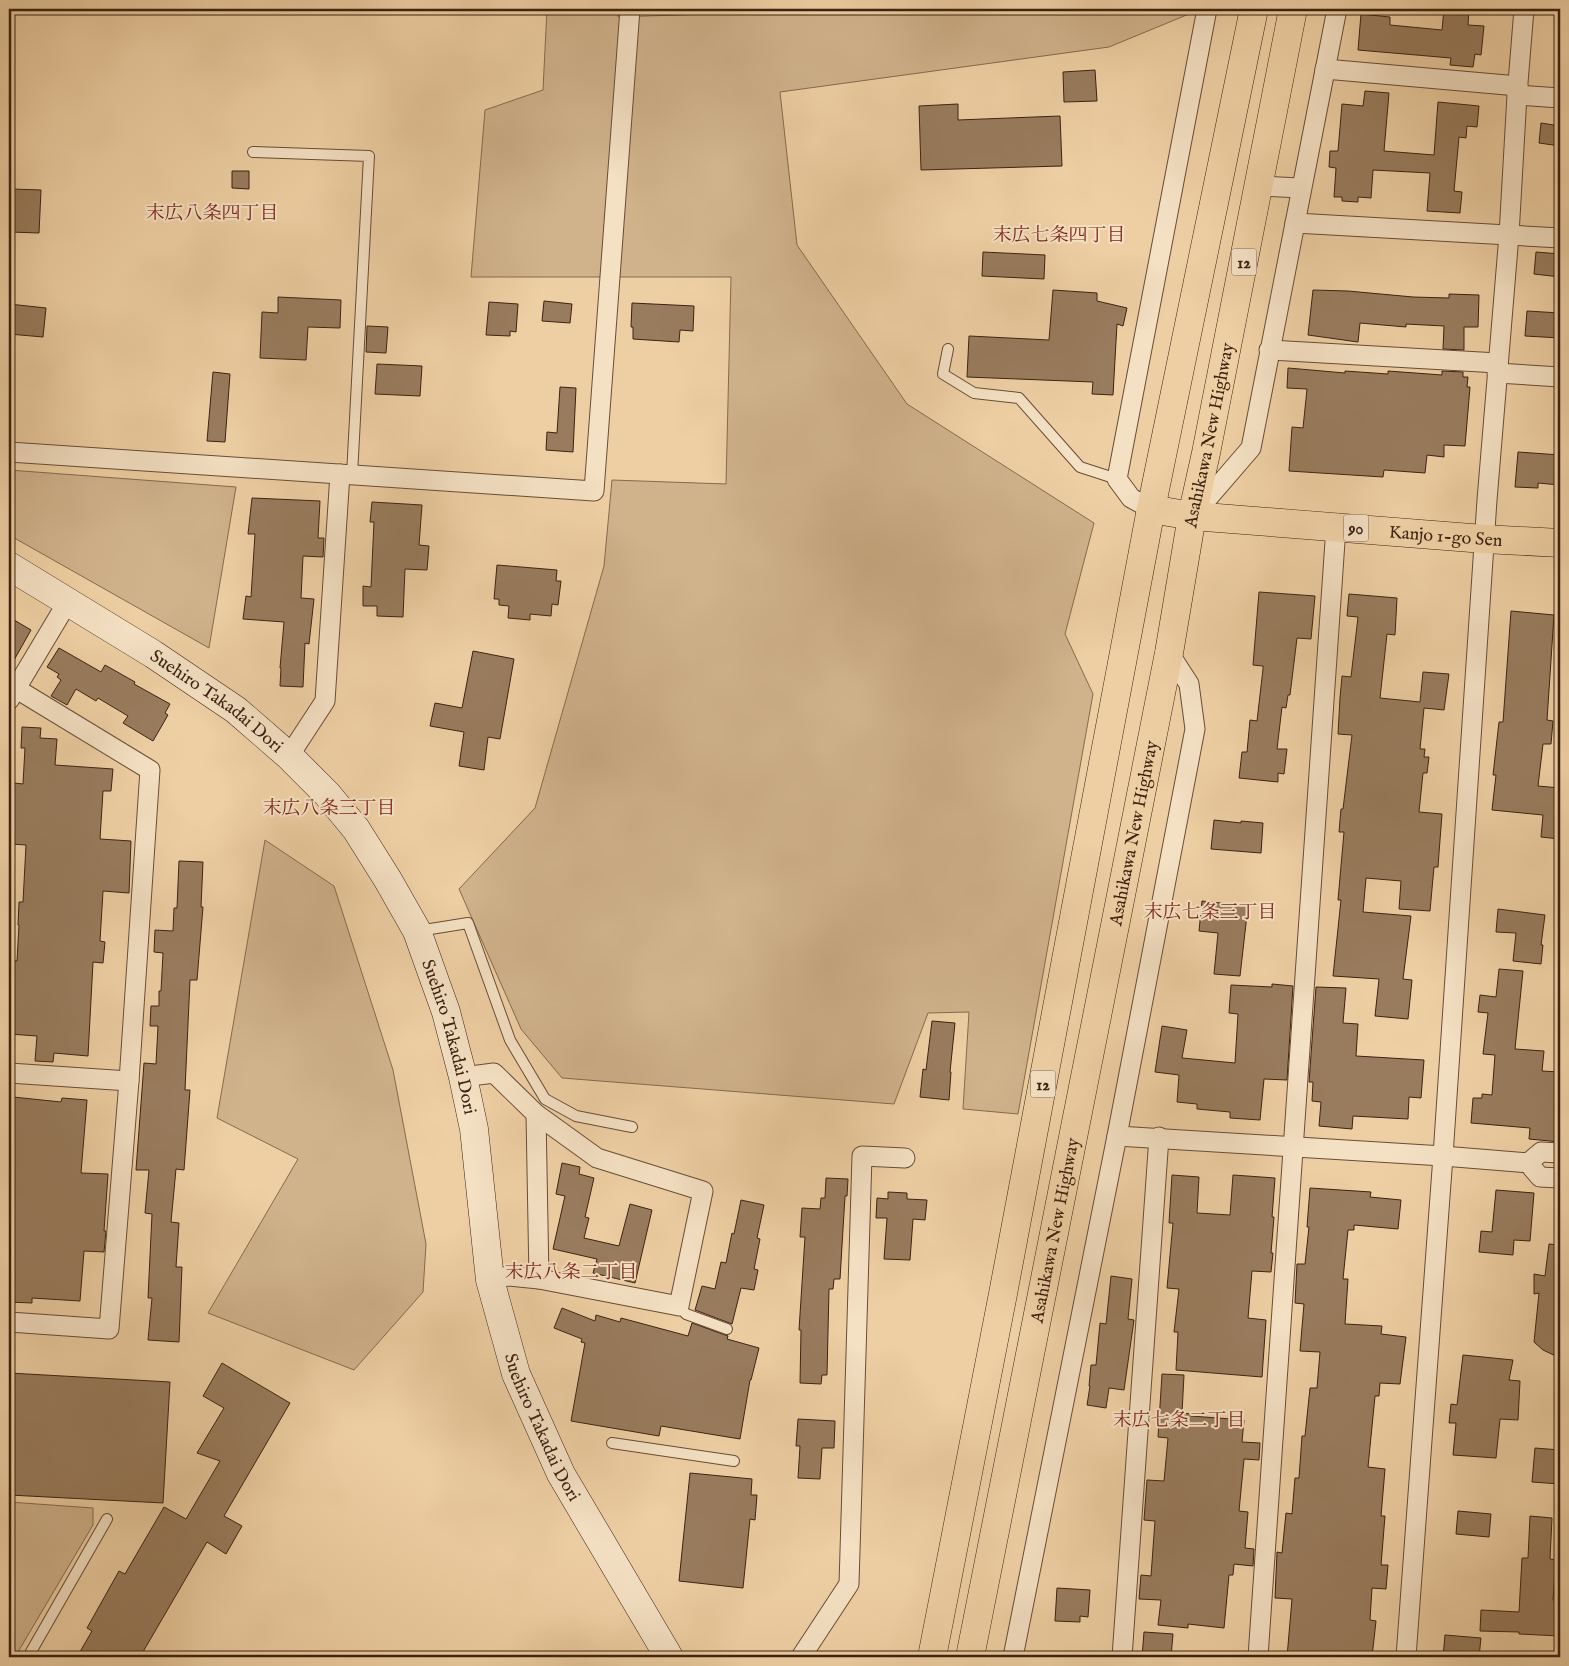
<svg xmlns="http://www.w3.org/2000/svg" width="1569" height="1666" viewBox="0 0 1569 1666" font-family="'IM FELL English','Noto Serif JP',serif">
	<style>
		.green { fill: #d0b28b; stroke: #866a4f }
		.building { fill: #997c5e; stroke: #3c2213 }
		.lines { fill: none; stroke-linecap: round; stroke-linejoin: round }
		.lane-casing { stroke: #684d37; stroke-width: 12 }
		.street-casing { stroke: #684d37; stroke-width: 21 }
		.secondary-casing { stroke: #3c2213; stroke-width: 29 }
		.primary-casing { stroke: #3c2213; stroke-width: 29 }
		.highway-casing { stroke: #3c2213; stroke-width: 29 }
		.lane { stroke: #f4e0c3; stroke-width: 10 }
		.street { stroke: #f4e0c3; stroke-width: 19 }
		.secondary { stroke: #f4e0c3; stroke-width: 28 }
		.primary { stroke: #eecfa3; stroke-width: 28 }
		.highway { stroke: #eecfa3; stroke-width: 28 }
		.labels { text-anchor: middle; stroke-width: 4; stroke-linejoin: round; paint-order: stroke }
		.shield { fill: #f4e0c3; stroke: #735b48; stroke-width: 1 }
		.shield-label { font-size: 16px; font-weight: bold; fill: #3c2213 }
		.street-label { font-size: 18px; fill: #3c2213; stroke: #f4e0c3 }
		.neighbourhood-label { font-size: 19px; fill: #7a1f14; stroke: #f4e0c3 }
	</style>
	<rect width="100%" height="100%" fill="#eecfa3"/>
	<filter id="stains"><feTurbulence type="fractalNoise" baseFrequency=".004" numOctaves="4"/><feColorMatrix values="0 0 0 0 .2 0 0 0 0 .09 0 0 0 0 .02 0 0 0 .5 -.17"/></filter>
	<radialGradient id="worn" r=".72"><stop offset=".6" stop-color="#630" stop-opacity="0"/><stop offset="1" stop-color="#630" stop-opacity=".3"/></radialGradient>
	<!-- green -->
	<g class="green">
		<polygon points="547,9 619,9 618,17 853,9 1190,9 1189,14 1109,47 780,92 797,245 907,404 1094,523 1065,634 1093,694 1018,1114 963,1109 969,1012 928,1013 894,1104 562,1078 521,1029 459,889 535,808 604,566 612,480 726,484 731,277 471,277 485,110 543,90"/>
		<polygon points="9,470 236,487 209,648 9,535"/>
		<polygon points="265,840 334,886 393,1070 426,1244 423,1292 354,1370 208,1313 298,1159 217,1118"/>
		<polygon points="9,1502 93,1508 93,1525 15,1657 9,1657"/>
	</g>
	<!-- building -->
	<g class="building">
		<polygon points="1444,9 1469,9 1468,25 1484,26 1481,55 1475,54 1473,67 1450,65 1451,58 1358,50 1361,14 1390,17 1390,25 1442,30"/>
		<polygon points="1095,70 1097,101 1064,102 1063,72"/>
		<polygon points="1365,91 1389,93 1384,151 1434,155 1438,102 1479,106 1477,127 1467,126 1466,138 1459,137 1454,191 1462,192 1460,213 1427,211 1430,173 1373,170 1371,198 1358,197 1358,202 1342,201 1342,197 1334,197 1336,168 1329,167 1330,151 1338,151 1342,104 1363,106"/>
		<polygon points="958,104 958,120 1060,116 1062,166 921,170 919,106"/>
		<polygon points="1541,123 1560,126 1560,146 1539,143"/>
		<polygon points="232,171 249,171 249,189 232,188"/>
		<polygon points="12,189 41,190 39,233 10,232"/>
		<polygon points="983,252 1045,255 1044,279 982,276"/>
		<polygon points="1536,252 1560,254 1560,277 1534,274"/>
		<polygon points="1053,290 1097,293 1097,301 1127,308 1123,326 1117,324 1113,395 1092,394 1093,382 967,377 969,336 1049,340"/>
		<polygon points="1313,290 1348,291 1413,297 1449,298 1449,294 1479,295 1478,327 1464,327 1464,350 1443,349 1444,326 1406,324 1406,327 1360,323 1358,342 1308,335"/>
		<polygon points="278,297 341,300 340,328 308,327 306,360 260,358 262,312 278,313"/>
		<polygon points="544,301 572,304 570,323 542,321"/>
		<polygon points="489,302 518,304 516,332 510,331 510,336 486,335"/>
		<polygon points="632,303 694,306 693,331 680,330 679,342 633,339 633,327 631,327"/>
		<polygon points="9,304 46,308 43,337 9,334"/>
		<polygon points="1527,311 1560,313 1560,338 1525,336"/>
		<polygon points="367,326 388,327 386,353 366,352"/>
		<polygon points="377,364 422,366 420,396 375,394"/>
		<polygon points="1288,368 1345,373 1345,371 1388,374 1388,371 1442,375 1442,371 1463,372 1463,377 1468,377 1467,387 1470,387 1465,446 1444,445 1444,457 1427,455 1425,473 1384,470 1383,477 1289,471 1292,427 1303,428 1307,389 1287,388"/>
		<polygon points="213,372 230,374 225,442 207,441"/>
		<polygon points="560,387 576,388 573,452 546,450 547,432 557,433"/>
		<polygon points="1518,452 1560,455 1560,485 1538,483 1538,488 1515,487"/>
		<polygon points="252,498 320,501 318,538 324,538 323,557 303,556 301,598 314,599 309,644 305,643 303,687 280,686 281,668 280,668 284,622 243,619 246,596 251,597 255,534 248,534"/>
		<polygon points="372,502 422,505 419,545 429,546 427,570 405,569 403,617 377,616 377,606 363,606 363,586 371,587 374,522 370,522"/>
		<polygon points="497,565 557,570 556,581 561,581 558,605 552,604 551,616 530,614 530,620 508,618 509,606 499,605 499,599 494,599"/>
		<polygon points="1259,592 1315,596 1311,639 1297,638 1290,695 1288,695 1286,708 1282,707 1277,749 1287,749 1284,774 1278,773 1278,782 1239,778 1242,752 1247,752 1250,720 1257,721 1263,669 1263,666 1253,665"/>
		<polygon points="1349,594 1397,598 1395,635 1387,634 1380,698 1420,702 1423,672 1449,674 1444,710 1424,708 1420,749 1425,749 1424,757 1429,757 1427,773 1423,773 1419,812 1442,814 1439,853 1438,867 1434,867 1430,911 1399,909 1401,881 1366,878 1363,912 1411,916 1403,979 1412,980 1408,1019 1375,1016 1379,979 1333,976 1341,900 1338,900 1344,832 1339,832 1341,809 1343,809 1352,735 1338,734 1340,698 1342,676 1351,677 1358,617 1347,616"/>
		<polygon points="1511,611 1554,615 1547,720 1553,721 1551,744 1543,744 1538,786 1560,788 1560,839 1541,837 1543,815 1492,810 1496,775 1493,775 1499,722 1503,722"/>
		<polygon points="9,617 31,630 9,669"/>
		<polygon points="59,648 101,672 105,665 135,682 134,684 170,704 165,713 168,715 153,741 123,723 128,716 98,698 96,701 76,689 67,705 51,696 61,680 57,677 59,674 47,667"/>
		<polygon points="473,651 514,659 500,739 488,737 484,770 459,766 464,732 430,726 435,703 462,708"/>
		<polygon points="22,727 41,728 40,738 57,739 55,765 113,769 111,791 103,791 100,839 131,841 129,893 103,891 100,941 105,942 103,963 93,962 88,1056 54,1053 53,1062 35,1061 37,1036 9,1034 9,960 17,961 19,925 18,925 19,902 23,902 26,845 11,844 14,783 23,784 25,748 21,748"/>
		<polygon points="1214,820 1241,823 1241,821 1263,823 1261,853 1211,849"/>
		<polygon points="179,861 203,862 201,907 203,907 197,980 190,980 185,1090 190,1090 184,1170 176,1169 171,1222 179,1223 176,1267 182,1267 179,1342 148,1340 152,1298 148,1298 152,1214 145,1213 149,1170 136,1170 144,1063 156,1064 158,1026 150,1026 151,1006 159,1006 159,991 161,991 163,953 154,952 155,930 173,931 174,908 177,908"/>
		<polygon points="1202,901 1248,906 1240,976 1214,974 1218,933 1199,931"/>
		<polygon points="1498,909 1545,915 1541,945 1543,945 1541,964 1513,961 1516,933 1496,932"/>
		<polygon points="1499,969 1523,971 1515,1049 1544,1051 1542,1071 1560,1072 1560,1142 1529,1139 1530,1128 1471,1123 1473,1098 1482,1098 1482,1094 1492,1095 1495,1055 1483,1054 1488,1013 1478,1012 1480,995 1496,997"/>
		<polygon points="1272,984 1293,986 1287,1080 1264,1079 1260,1120 1230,1118 1230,1112 1197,1109 1197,1104 1177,1102 1179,1075 1155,1072 1162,1026 1187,1030 1182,1058 1235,1063 1238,1014 1229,1013 1231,985 1272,987"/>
		<polygon points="1316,987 1346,988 1343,1023 1358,1024 1356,1056 1424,1060 1421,1098 1409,1097 1408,1119 1353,1116 1352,1129 1319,1126 1321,1102 1312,1101 1313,1082 1309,1082"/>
		<polygon points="932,1021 955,1023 950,1072 951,1072 949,1100 920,1097 923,1069 926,1070"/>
		<polygon points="13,1097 61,1102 62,1098 87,1100 81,1173 108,1174 104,1231 106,1231 104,1252 84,1251 80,1301 32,1298 32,1303 9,1302 9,1166 12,1131 10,1131"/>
		<polygon points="562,1163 580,1167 579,1174 594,1178 585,1217 589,1218 584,1238 619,1246 630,1204 652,1210 635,1283 593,1273 597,1259 553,1249 565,1196 556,1194"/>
		<polygon points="1172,1175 1199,1177 1197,1213 1230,1215 1233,1175 1275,1178 1272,1217 1274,1217 1271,1253 1273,1253 1271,1272 1252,1271 1248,1318 1266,1320 1262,1377 1176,1370 1178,1332 1174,1332 1179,1289 1167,1288 1173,1223 1169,1223"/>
		<polygon points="826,1178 848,1179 847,1196 845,1196 840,1279 834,1279 833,1289 829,1289 827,1375 822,1375 821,1384 800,1383 801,1330 799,1330 805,1237 800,1237 802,1208 820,1209 821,1198 825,1198"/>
		<polygon points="1310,1188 1371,1192 1370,1197 1401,1200 1398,1229 1354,1225 1354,1230 1348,1230 1343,1279 1348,1279 1345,1324 1382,1326 1381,1334 1406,1337 1400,1384 1380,1383 1379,1396 1375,1396 1368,1467 1385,1469 1381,1516 1385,1516 1381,1565 1388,1565 1386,1589 1372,1588 1370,1620 1376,1621 1372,1657 1287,1657 1292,1599 1275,1598 1277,1552 1282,1553 1286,1513 1292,1514 1295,1478 1299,1478 1302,1436 1305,1436 1310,1388 1317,1388 1320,1352 1300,1351 1304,1304 1295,1303 1297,1264 1305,1264 1309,1227 1307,1227"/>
		<polygon points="1496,1190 1534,1193 1530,1241 1514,1240 1513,1255 1479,1252 1481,1231 1492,1232"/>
		<polygon points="888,1192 907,1193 907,1199 927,1200 925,1220 913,1219 910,1260 884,1259 887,1218 876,1218 877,1198 888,1199"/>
		<polygon points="741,1200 764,1205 757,1238 760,1239 754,1269 758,1270 754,1290 741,1288 732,1324 695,1310 702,1286 715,1289 721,1262 726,1263 732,1233 734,1234"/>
		<polygon points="1549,1244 1560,1245 1560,1358 1543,1350 1534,1342 1539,1293 1534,1294 1534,1274 1545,1276"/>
		<polygon points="1111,1276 1132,1279 1128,1319 1134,1320 1124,1390 1109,1388 1106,1408 1087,1405 1090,1386 1089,1386 1091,1365 1096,1365 1100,1323 1106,1324"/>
		<polygon points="562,1308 595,1321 596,1315 620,1322 621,1318 688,1336 692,1323 728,1336 727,1339 759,1348 751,1380 750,1380 740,1439 661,1426 659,1436 571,1421 585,1343 581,1342 582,1339 554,1328"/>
		<polygon points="1463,1355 1513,1360 1509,1380 1520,1381 1518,1420 1500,1419 1496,1458 1453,1455 1456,1423 1449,1423 1451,1404 1457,1405"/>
		<polygon points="222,1363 290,1403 224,1516 242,1526 226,1554 207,1542 140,1657 77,1657 92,1631 87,1628 119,1571 125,1574 164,1507 186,1519 220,1461 197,1453 224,1408 203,1396"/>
		<polygon points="9,1373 170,1382 163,1503 9,1495"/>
		<polygon points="1162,1374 1184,1375 1182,1413 1191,1414 1191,1416 1244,1420 1242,1442 1260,1443 1259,1460 1244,1459 1239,1511 1248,1512 1245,1548 1254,1549 1253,1566 1234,1564 1233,1575 1229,1575 1224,1628 1188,1624 1188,1628 1158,1625 1161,1600 1139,1599 1141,1575 1151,1576 1155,1521 1144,1520 1147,1480 1164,1481 1168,1438 1158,1437"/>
		<polygon points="798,1419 835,1421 834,1448 822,1448 820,1479 798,1478 800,1446 796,1446"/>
		<polygon points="1535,1448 1560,1450 1560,1484 1532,1482"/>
		<polygon points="690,1473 752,1479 751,1495 757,1495 755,1520 750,1519 743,1588 679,1581"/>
		<polygon points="1458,1511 1491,1514 1489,1537 1456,1534"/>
		<polygon points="1530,1516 1552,1518 1550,1559 1556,1560 1553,1600 1560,1601 1560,1636 1519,1634 1519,1632 1480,1631 1481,1610 1519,1612 1522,1558 1528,1558"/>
		<polygon points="1057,1588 1090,1590 1088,1617 1080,1616 1080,1622 1055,1621"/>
		<polygon points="1144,1632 1173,1634 1171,1657 1142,1657"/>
		<polygon points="1445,1635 1481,1638 1479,1657 1443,1657"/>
	</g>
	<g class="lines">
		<defs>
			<g id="lane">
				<polyline points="253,152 369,156 352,475"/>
				<polyline points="948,349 943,374 974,393 1019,398 1080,467 1117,479"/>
				<polyline points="418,931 468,923 510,1040 545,1099 576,1116 632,1127"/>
				<polyline points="679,1306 686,1314 727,1329"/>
				<polyline points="612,1443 734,1461"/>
				<polyline points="28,1657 107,1519"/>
			</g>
			<g id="street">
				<polyline points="1325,69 1518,86"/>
				<polyline points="1517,95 1560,98"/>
				<polyline points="1259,186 1301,188"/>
				<polyline points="1295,223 1560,238"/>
				<polyline points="1269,350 1498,363"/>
				<polyline points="1497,373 1560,377"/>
				<polyline points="9,452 594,491 630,9"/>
				<polyline points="1151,509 1131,498 1117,479 1207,9"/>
				<polyline points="1195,513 1251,448 1337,9"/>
				<polyline points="9,700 67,603"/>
				<polyline points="289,756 325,701 340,474"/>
				<polyline points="9,1073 129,1081"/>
				<polyline points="463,1077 494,1073 536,1114 597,1158 703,1191 679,1306 539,1279 508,1276 490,1280"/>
				<polyline points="536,1114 539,1279"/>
				<polyline points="1117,1136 1443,1156 1528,1163 1540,1177 1560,1178"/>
				<polyline points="1528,1163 1541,1152 1560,1153"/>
				<polyline points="9,1322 109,1329 129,1081 150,770 15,688"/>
				<polyline points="801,1657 849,1584 862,1156 905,1158"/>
				<polyline points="1013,1657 1117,1136 1195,729 1189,684 1169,653"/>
				<polyline points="1122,1657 1159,1137"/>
				<polyline points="1258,1657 1336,527"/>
				<polyline points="1406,1657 1443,1156 1487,500 1509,235 1517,95 1524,9"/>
			</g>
			<g id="secondary">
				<path id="s1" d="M9 566 153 654 236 710 289 756 327 794 356 829 388 880 417 931 446 1012 463 1077 474 1129 490 1280 516 1374 561 1474 669 1657"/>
			</g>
			<g id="primary">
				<path id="s2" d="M1151 509 1192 516 1484 539 1560 543"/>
			</g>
			<g id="highway">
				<polyline points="932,1657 1002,1299 1151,509 1254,9"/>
				<path id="s3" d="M970 1657 1169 653 1192 516 1206 453 1293 9"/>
			</g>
		</defs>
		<!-- lane casing -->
		<use href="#lane" class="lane-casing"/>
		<!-- street casing -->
		<use href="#street" class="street-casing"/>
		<!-- secondary casing -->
		<use href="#secondary" class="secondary-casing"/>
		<!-- primary casing -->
		<use href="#primary" class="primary-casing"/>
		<!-- highway casing -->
		<use href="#highway" class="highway-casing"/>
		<!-- lane -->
		<use href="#lane" class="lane"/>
		<!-- street -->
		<use href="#street" class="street"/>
		<!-- secondary -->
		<use href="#secondary" class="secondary"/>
		<!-- primary -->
		<use href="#primary" class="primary"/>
		<!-- highway -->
		<use href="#highway" class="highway"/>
	</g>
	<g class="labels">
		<!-- shield labels -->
		<g class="shield">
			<rect x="1231.5" y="248.5" width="25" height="27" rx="4"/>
			<rect x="1343.5" y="514.5" width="25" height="27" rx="4"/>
			<rect x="1030.5" y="1070.5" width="25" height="27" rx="4"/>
		</g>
		<g class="shield-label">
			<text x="1244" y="268">12</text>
			<text x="1356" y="534">90</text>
			<text x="1043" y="1090">12</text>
		</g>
		<!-- street labels -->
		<g class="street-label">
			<text dy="6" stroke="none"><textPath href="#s3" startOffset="1245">Asahikawa New Highway</textPath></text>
			<text dy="6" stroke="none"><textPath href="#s2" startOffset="296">Kanjo 1-go Sen</textPath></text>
			<text dy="6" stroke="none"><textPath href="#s1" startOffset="248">Suehiro Takadai Dori</textPath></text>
			<text dy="6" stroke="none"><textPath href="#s3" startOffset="840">Asahikawa New Highway</textPath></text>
			<text dy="6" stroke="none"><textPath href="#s1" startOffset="668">Suehiro Takadai Dori</textPath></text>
			<text dy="6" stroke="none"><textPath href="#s3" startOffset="435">Asahikawa New Highway</textPath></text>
			<text dy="6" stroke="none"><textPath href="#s1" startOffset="1072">Suehiro Takadai Dori</textPath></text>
		</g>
		<!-- neighbourhood labels -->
		<g class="neighbourhood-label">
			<text x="212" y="219">末広八条四丁目</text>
			<text x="1059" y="241">末広七条四丁目</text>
			<text x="329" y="814">末広八条三丁目</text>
			<text x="1210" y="918">末広七条三丁目</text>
			<text x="571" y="1278">末広八条二丁目</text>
			<text x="1179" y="1426">末広七条二丁目</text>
		</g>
	</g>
	<!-- margin -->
	<rect width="1569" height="1666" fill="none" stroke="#eecfa3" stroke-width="30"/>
	<rect x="10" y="10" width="1549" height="1646" fill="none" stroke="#3c2213" stroke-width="2.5"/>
	<rect x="15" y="15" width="1539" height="1636" fill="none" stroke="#3c2213"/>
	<rect width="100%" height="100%" filter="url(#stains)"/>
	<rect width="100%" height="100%" fill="url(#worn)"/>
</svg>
